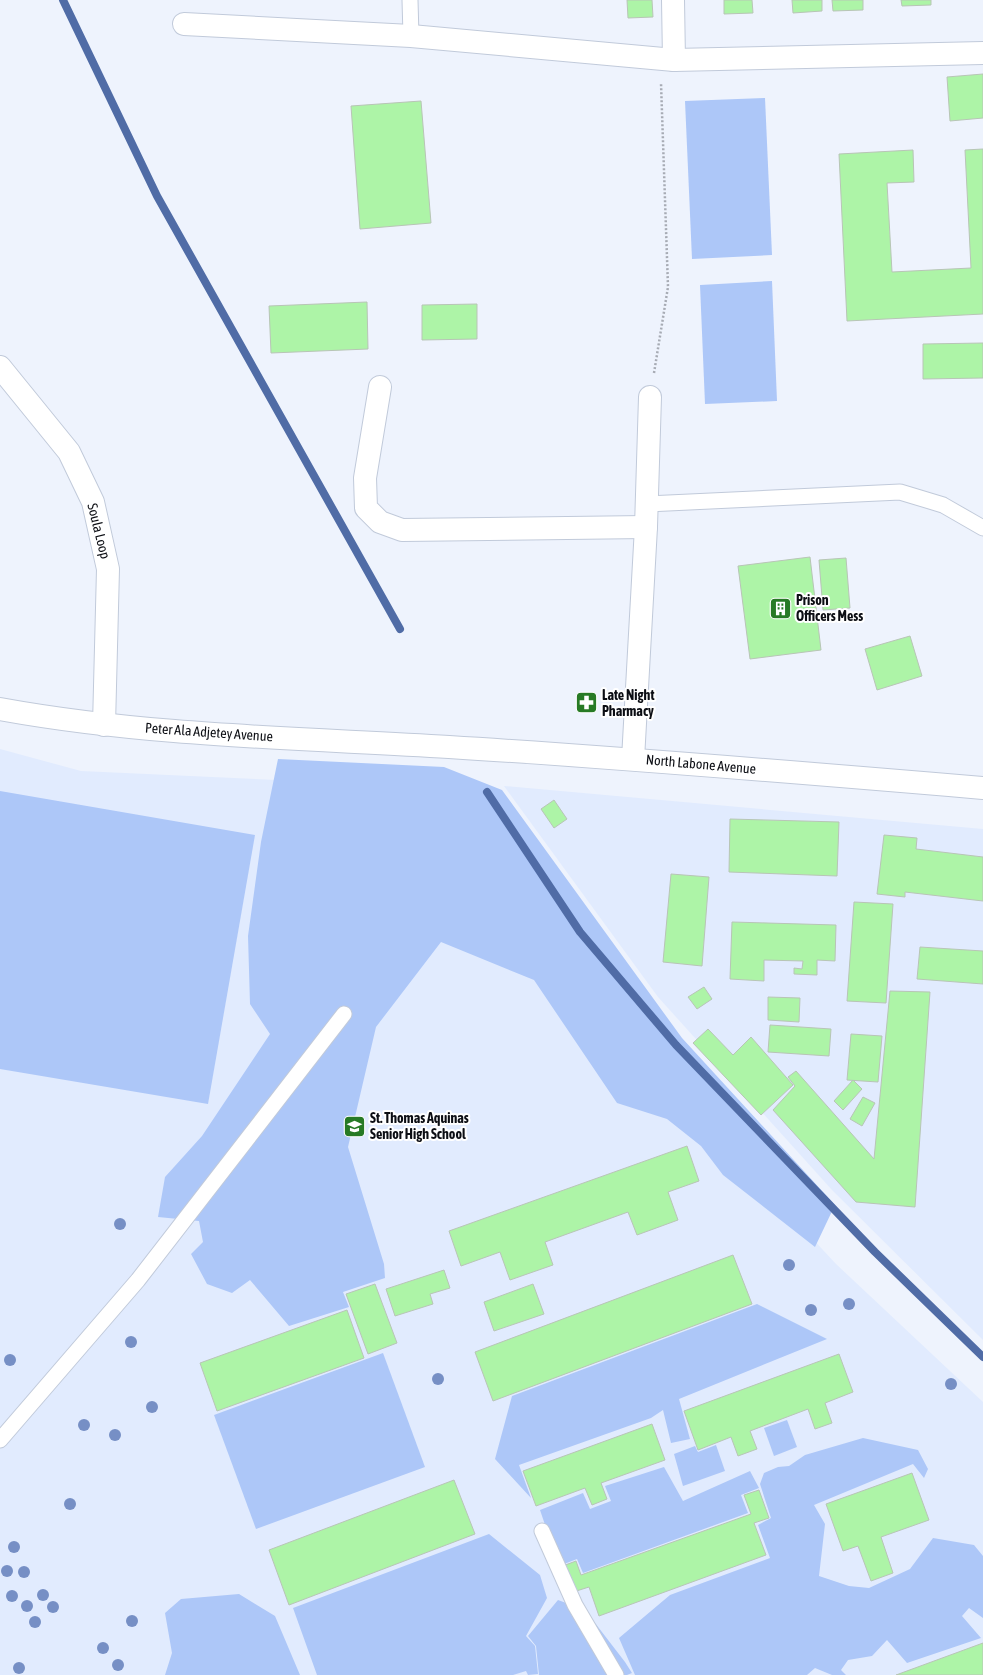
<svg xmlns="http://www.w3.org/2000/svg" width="983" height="1675" viewBox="0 0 983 1675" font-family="'Asap Condensed',sans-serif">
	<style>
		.built { fill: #e1ebfe }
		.green { fill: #adc7f8 }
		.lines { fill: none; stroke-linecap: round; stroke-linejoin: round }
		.stream { stroke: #506ca6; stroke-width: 8 }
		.building { fill: #adf4a7; stroke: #b8c5b6 }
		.lane-casing { stroke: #c1cada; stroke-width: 17 }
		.street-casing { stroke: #c1cada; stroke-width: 24 }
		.secondary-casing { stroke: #c1cada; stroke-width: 24 }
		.path { stroke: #a7abb4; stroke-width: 2.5; stroke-dasharray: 2 2; stroke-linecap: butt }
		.lane { stroke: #fff; stroke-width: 15 }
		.street { stroke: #fff; stroke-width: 22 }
		.secondary { stroke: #fff; stroke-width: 22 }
		.tree { fill: #768fc5 }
		.labels { text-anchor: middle; stroke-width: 4; stroke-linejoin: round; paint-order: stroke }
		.street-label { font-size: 14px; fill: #0c0e14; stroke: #fff }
		.poi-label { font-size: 14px; font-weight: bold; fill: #0c0e14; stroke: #fff; text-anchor: start }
	</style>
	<rect width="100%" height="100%" fill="#eef3fd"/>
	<!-- built -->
	<g class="built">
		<polygon points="0,749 81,771 454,788 581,989 836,1264 983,1402 983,1675 0,1675"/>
		<polygon points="504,786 983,829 983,1340 832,1190 658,997"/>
	</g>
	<!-- green -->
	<g class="green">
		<polygon points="765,98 772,255 692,259 685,101"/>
		<polygon points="772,281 777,401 705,404 700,285"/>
		<polygon points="278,759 444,767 502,790 682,1038 835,1205 815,1247 723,1175 701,1146 667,1119 617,1103 534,980 441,942 376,1027 348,1147 384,1264 385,1278 343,1292 349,1307 289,1326 250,1280 232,1293 207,1284 191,1254 203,1242 199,1221 158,1217 165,1177 202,1136 270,1034 250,1004 248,936 261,842"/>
		<polygon points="0,791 255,835 208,1104 0,1069"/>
		<polygon points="757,1304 827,1339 679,1399 690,1439 671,1443 663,1410 651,1418 519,1465 531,1498 495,1459 512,1396"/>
		<polygon points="383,1353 425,1467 256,1529 214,1415"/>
		<polygon points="787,1420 797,1447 774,1456 764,1428"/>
		<polygon points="863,1438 918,1450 928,1469 924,1478 913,1464 814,1505 825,1524 819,1576 849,1586 869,1588 910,1569 933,1538 974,1545 983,1556 983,1618 969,1608 962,1616 981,1638 907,1663 887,1640 872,1656 848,1660 841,1670 846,1675 832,1675 815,1668 807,1675 635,1675 619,1638 670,1595 770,1558 758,1525 771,1518 760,1484 764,1473 778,1467 789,1466 805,1455"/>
		<polygon points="716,1445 725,1471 683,1486 674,1454 695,1446 698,1452"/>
		<polygon points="664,1467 683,1501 750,1471 759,1488 741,1495 748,1513 583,1573 577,1559 559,1566 540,1510 583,1493 590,1509 611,1501 605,1486"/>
		<polygon points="489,1534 540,1575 547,1598 526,1636 535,1646 538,1674 528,1675 526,1671 513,1675 317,1675 293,1608"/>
		<polygon points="239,1594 275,1616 300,1675 165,1675 172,1653 165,1613 181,1599"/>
		<polygon points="558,1600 585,1610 625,1662 632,1673 627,1675 539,1675 536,1646 528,1636"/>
	</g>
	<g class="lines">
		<!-- stream -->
		<g class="stream">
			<polyline points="63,0 157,196 400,629"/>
			<polyline points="487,792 580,932 676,1045 875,1252 983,1357"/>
		</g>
	</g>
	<!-- building -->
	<g class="building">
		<polygon points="627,0 652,0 653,17 628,18"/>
		<polygon points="724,0 752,0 753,13 724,14"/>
		<polygon points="792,0 822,0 822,11 793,13"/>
		<polygon points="832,0 863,0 863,10 833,11"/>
		<polygon points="901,0 931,0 931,5 902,6"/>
		<polygon points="983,74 983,118 950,121 947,77"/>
		<polygon points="421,101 431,223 360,229 351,106"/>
		<polygon points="983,149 983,314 847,321 839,154 913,150 914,182 887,183 892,272 971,268 965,150"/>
		<polygon points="367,302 368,349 271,353 269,306"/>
		<polygon points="477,304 477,339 422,340 422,305"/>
		<polygon points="983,343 983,378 923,379 923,344"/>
		<polygon points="810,557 821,650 750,659 738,566"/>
		<polygon points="846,558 850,608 823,610 819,560"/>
		<polygon points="910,636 922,676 877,690 865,649"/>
		<polygon points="554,800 567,819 554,828 541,809"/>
		<polygon points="730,819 839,822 837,876 729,872"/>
		<polygon points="884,835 917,838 916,849 983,857 983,901 905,892 905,897 877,894"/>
		<polygon points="671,874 709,877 702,966 663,962"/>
		<polygon points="854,902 893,904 886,1003 847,1001"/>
		<polygon points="732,922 836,925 835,961 817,960 817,975 794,974 794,968 802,969 803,961 764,960 764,981 730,979"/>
		<polygon points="920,947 983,951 983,984 917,979"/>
		<polygon points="704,987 712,999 697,1009 688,997"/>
		<polygon points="890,991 930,992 915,1207 856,1202 773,1110 795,1086 788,1077 796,1071 874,1159"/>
		<polygon points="768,997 800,998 799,1022 768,1020"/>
		<polygon points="770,1025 831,1029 829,1056 768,1052"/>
		<polygon points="708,1029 733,1055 751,1037 793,1085 761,1115 693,1043"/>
		<polygon points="851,1034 882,1036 878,1082 847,1080"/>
		<polygon points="853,1080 862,1089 843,1110 834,1101"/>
		<polygon points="863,1097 875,1103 862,1126 850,1119"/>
		<polygon points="687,1146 699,1181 668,1192 678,1220 637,1235 628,1212 545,1242 553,1265 510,1280 500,1252 461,1266 449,1231"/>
		<polygon points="733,1255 752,1304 493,1401 475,1352"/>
		<polygon points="444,1270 450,1288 430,1294 433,1304 395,1316 386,1289"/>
		<polygon points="375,1284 397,1343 368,1354 346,1294"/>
		<polygon points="533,1284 544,1314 494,1331 484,1302"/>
		<polygon points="347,1310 364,1358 217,1411 200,1363"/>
		<polygon points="839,1354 853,1392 825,1403 832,1423 815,1429 808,1409 750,1431 757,1449 738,1456 731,1437 698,1450 684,1411"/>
		<polygon points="652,1424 665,1460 601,1483 607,1499 592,1505 585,1488 536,1506 523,1471"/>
		<polygon points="912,1473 929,1520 881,1537 893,1573 871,1581 858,1546 843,1551 826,1504"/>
		<polygon points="454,1480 475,1534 289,1605 269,1550"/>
		<polygon points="759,1490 769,1518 754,1523 766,1555 599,1616 589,1587 570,1593 560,1567 576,1561 581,1575 751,1514 744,1495"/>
		<polygon points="983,1643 983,1675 896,1675"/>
	</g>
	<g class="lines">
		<defs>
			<g id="lane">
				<polyline points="410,0 411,36"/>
				<polyline points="647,504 900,492 943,505 983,528"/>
				<polyline points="0,1440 138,1280 344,1014"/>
				<polyline points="542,1531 575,1605 616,1675"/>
			</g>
			<g id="street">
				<polyline points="673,0 674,60"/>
				<polyline points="184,24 411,36 674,60 983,53"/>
				<polyline points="0,367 69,452 93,502 108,569 104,725"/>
				<polyline points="380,387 365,478 366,508 380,522 402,530 646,527"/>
				<polyline points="633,759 646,527 650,397"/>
			</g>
			<path id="secondary" d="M0 709C148 736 300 738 449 747 627 758 805 773 983 788"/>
		</defs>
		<!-- lane casing -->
		<use href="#lane" class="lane-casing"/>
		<!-- street casing -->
		<use href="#street" class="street-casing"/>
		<!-- secondary casing -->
		<use href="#secondary" class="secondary-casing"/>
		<!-- path -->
		<polyline class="path" points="654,373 668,287 661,83"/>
		<!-- lane -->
		<use href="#lane" class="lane"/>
		<!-- street -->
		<use href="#street" class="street"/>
		<!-- secondary -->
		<use href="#secondary" class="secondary"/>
	</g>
	<!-- trees -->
	<g class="tree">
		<circle cx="120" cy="1224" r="6"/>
		<circle cx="789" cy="1265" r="6"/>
		<circle cx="849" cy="1304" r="6"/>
		<circle cx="811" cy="1310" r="6"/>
		<circle cx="131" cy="1342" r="6"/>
		<circle cx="10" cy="1360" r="6"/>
		<circle cx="438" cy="1379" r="6"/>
		<circle cx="951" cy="1384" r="6"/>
		<circle cx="152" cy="1407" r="6"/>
		<circle cx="84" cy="1425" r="6"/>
		<circle cx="115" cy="1435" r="6"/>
		<circle cx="70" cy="1504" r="6"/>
		<circle cx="14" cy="1547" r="6"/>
		<circle cx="7" cy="1571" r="6"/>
		<circle cx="24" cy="1572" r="6"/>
		<circle cx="43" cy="1595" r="6"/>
		<circle cx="12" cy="1596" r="6"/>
		<circle cx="27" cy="1606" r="6"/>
		<circle cx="53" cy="1607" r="6"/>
		<circle cx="132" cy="1621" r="6"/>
		<circle cx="35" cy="1622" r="6"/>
		<circle cx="103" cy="1648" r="6"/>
		<circle cx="118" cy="1665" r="6"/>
		<circle cx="19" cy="1668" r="6"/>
	</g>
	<!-- icons -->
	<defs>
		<symbol id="building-square" viewBox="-11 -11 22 22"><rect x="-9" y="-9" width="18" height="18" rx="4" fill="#277a25" stroke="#fff"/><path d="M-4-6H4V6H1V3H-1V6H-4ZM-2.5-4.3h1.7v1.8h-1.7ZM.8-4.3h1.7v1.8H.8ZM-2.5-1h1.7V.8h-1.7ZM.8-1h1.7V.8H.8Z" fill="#fff"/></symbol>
		<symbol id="pharmacy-square" viewBox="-11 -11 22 22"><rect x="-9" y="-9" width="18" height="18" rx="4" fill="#277a25" stroke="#fff"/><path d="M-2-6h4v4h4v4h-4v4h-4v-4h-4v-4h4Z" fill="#fff"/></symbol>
		<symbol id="school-square" viewBox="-11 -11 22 22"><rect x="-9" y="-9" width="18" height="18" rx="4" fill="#277a25" stroke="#fff"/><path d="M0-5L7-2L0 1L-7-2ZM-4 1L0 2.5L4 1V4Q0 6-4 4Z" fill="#fff"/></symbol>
	</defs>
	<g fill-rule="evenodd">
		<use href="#building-square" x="768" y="596" width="25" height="25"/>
		<use href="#pharmacy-square" x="574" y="690" width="25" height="25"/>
		<use href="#school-square" x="342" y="1114" width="25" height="25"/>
	</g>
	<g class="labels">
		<!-- street labels -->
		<g class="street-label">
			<text transform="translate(99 531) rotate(76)" y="5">Soula Loop</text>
			<text transform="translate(209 732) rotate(4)" y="5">Peter Ala Adjetey Avenue</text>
			<text transform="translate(701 764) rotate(5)" y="5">North Labone Avenue</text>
		</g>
		<!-- poi labels -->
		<g class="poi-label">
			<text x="796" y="605">Prison<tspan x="796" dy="16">Officers Mess</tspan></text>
			<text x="602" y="700">Late Night<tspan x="602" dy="16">Pharmacy</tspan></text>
			<text x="370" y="1123">St. Thomas Aquinas<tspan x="370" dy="16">Senior High School</tspan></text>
		</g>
	</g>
</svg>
